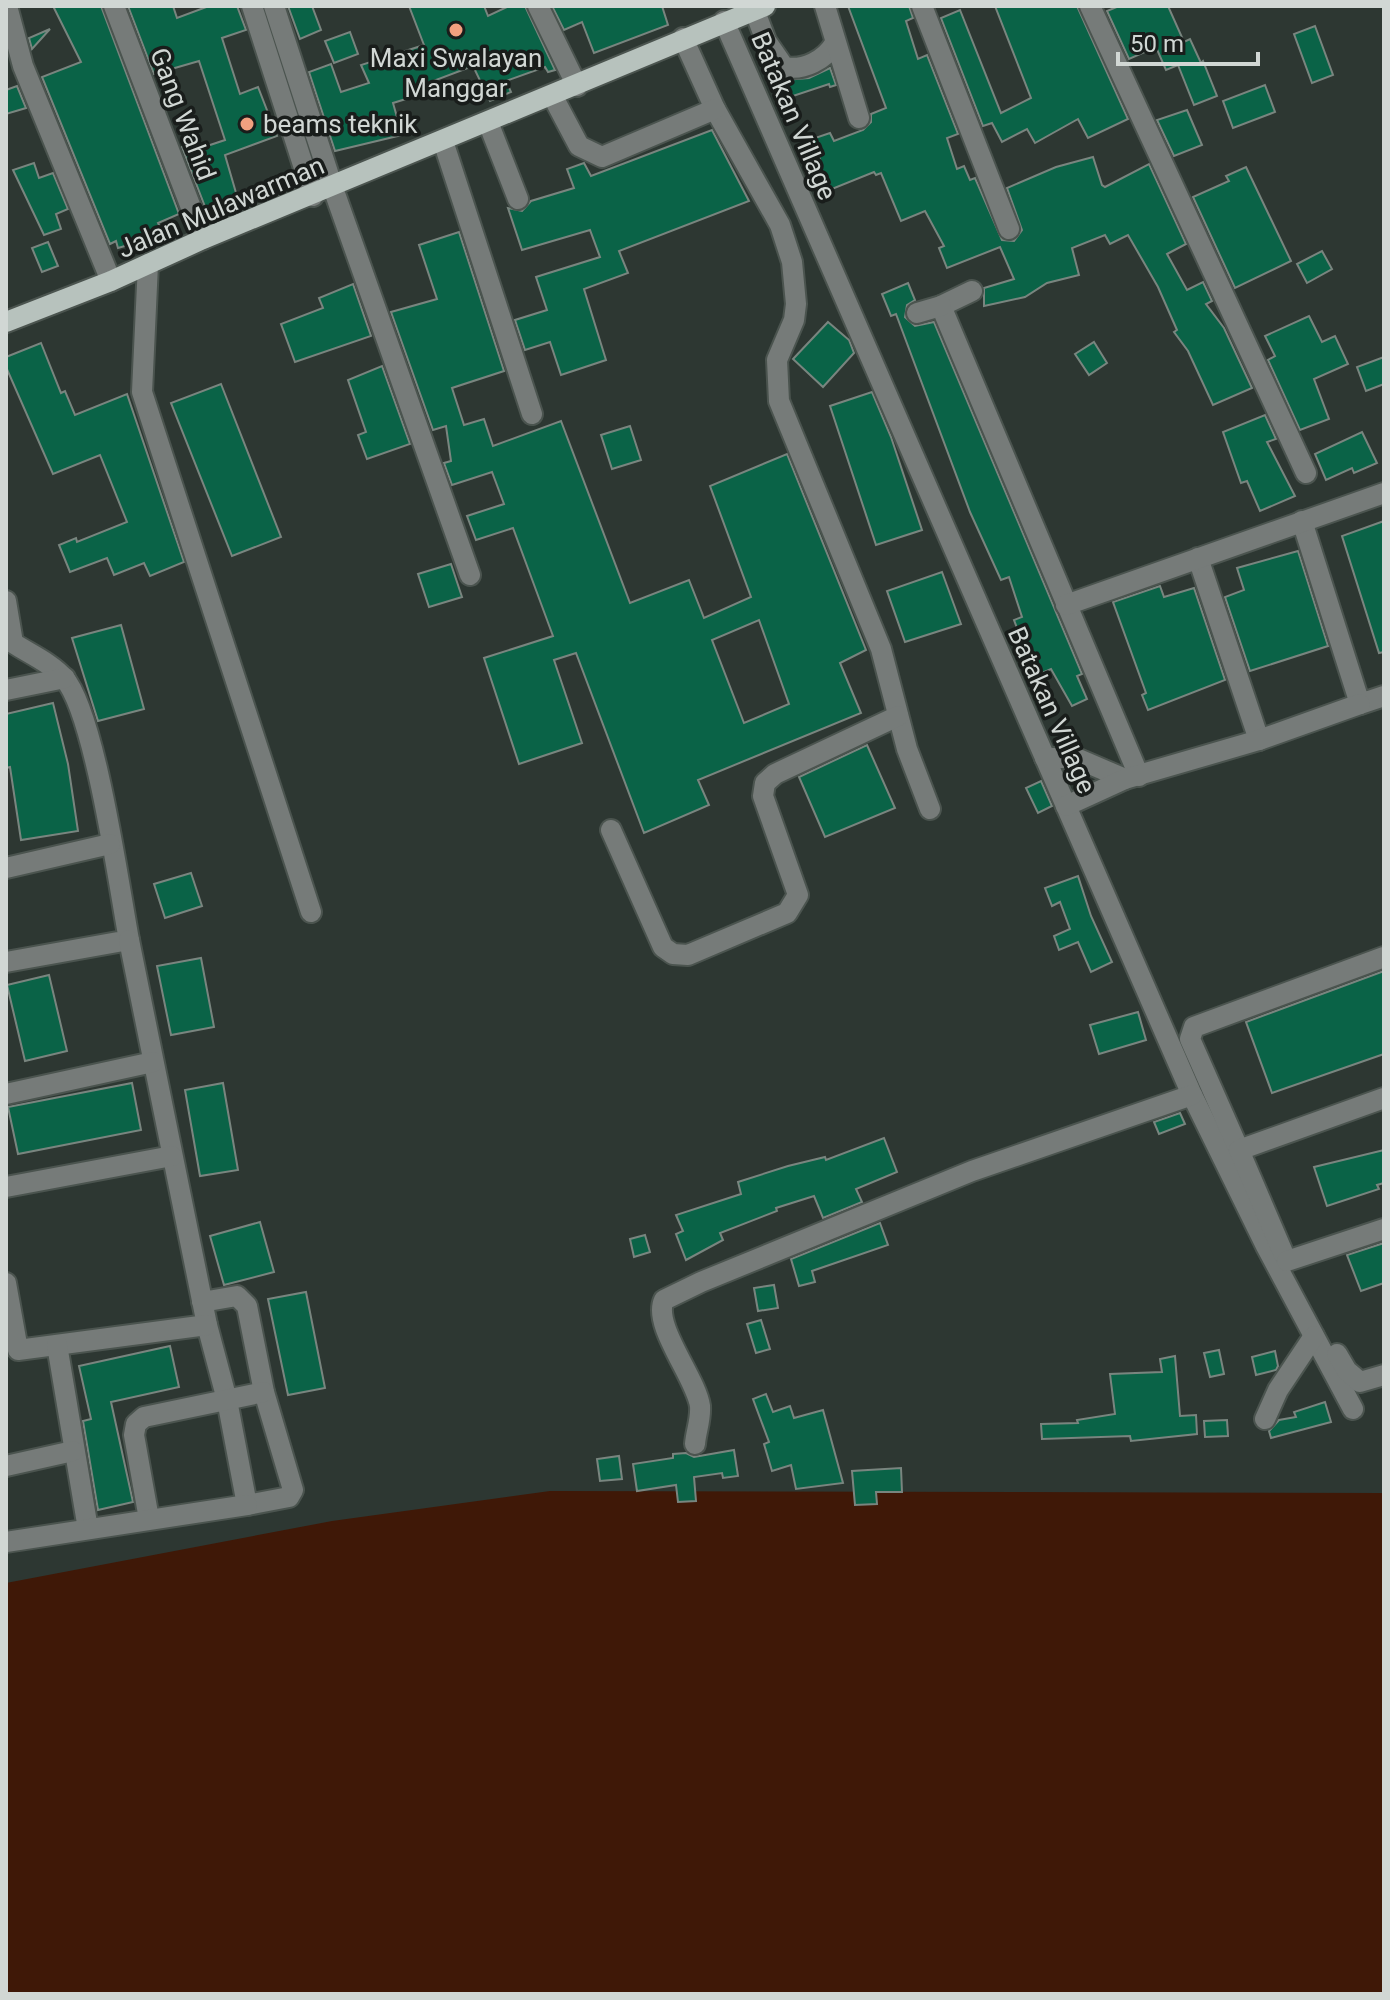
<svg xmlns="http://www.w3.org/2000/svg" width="1390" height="2000" viewBox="0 0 1390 2000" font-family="Roboto,sans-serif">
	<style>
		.water { fill: #3f1807 }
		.building { fill: #0a6347; stroke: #79857f; stroke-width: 2; fill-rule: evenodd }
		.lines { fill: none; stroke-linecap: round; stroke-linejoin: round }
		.minor-casing { stroke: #4b544f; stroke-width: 24 }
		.major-casing { stroke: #4b544f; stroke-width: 24 }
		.minor { stroke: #767b79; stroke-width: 20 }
		.major { stroke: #b7c2bd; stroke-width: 20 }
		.poi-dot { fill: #f2a07f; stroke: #191d1b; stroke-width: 3 }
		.labels { text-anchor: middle; stroke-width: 7; stroke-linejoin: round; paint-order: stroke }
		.poi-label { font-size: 26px; fill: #d1d7d4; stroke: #191d1b }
		.street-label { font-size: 26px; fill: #d1d7d4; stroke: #191d1b }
	</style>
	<rect width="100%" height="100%" fill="#2d3732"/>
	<!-- water -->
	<polygon class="water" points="550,1491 1384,1493 1384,1994 6,1994 6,1583 332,1521"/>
	<!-- building -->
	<g class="building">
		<polygon points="53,6 101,6 179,214 158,223 163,233 146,240 118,248 116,241 110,244 42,77 81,62"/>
		<polygon points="128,6 173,6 177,18 209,6 237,6 246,30 222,38 240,94 258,87 277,136 225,155 239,203 226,207 227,211 209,217 182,147 192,143 195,150 225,140 199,61 154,74"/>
		<polygon points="288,6 312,6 321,30 300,39"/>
		<polygon points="409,6 484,6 488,16 509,6 525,6 555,70 548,72 545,67 506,81 511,92 490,101 473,66 417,87 419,95 393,103 402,135 335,151 309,72 331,64 341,92 369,83 361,65 424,45"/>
		<polygon points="552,6 662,6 668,25 594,53 582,22 564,30"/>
		<polygon points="848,6 909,6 913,18 906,21 918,59 927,55 958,134 947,138 957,169 964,166 970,180 975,178 1002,240 1014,241 1022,230 1007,188 1056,167 1093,157 1102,185 1105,187 1149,164 1186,244 1167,254 1187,290 1203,282 1212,301 1206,304 1224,328 1252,388 1213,405 1188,351 1174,332 1177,330 1158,287 1128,235 1110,244 1105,235 1072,248 1079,275 1047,283 1025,297 984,306 984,288 1014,279 1000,247 947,268 939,248 944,246 925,211 901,221 881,173 876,175 874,172 827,191 814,162 820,159 812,139 830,133 834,141 863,130 871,122 871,114 886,108"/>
		<polygon points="995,6 1077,6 1128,119 1088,138 1078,119 1035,143 1027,129 1002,142 992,123 983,126 941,18 960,10 1001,113 1031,98"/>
		<polygon points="1119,6 1168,6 1184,42 1190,39 1201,63 1203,61 1217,96 1194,105 1178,65 1166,70 1156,47 1129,59 1107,11"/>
		<polygon points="1315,26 1333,75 1312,83 1294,34"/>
		<polygon points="50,29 32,49 29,38"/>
		<polygon points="350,32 358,54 334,63 325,41"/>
		<polygon points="830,68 836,85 830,87 829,84 790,97 784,80 809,78"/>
		<polygon points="1265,85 1275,112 1233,128 1223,101"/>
		<polygon points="17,86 26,108 6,114 6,90"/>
		<polygon points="1187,110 1202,145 1174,156 1157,120"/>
		<polygon points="712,130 749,201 619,251 628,273 584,289 606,360 561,375 550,342 525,350 515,320 547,310 536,277 600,257 590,230 522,250 508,208 522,211 531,201 574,188 567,169 584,163 591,176"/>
		<polygon points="34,163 39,178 53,173 68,209 56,214 61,229 44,235 13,170"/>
		<polygon points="1246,167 1291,261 1235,288 1193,197 1229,181 1226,176"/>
		<path d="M459 232 504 371 452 388 464 425 484 419 493 446 561 421 630 603 689 580 704 618 751 597 710 486 787 454 866 650 840 663 861 713 698 780 709 805 644 833 576 653 554 660 582 743 519 764 484 658 553 636 513 528 476 540 467 516 504 504 492 472 452 485 444 463 451 461 446 426 433 430 391 312 437 299 419 245ZM759 620 789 704 744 723 712 640Z"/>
		<polygon points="48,242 58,266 42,272 32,248"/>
		<polygon points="1322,251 1332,269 1307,283 1297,264"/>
		<polygon points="908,283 915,300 907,305 905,317 915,326 934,322 1082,674 1077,676 1087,699 1072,706 1051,669 1035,676 1014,620 1022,617 1009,577 1001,580 970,512 896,314 891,316 882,294"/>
		<polygon points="353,284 371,336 295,362 281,324 323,308 319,298"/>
		<polygon points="1309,316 1322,342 1335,336 1348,364 1314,379 1329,419 1300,430 1268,360 1275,356 1265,336"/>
		<polygon points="828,322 849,340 854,353 823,387 793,359"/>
		<polygon points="1094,342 1107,363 1089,375 1075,354"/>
		<polygon points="41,343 61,393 65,391 75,415 127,394 184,562 150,576 144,563 114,575 107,558 70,572 59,545 76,538 77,542 127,522 100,455 53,474 6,367 6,357"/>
		<polygon points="1384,357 1384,384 1366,391 1357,367"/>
		<polygon points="382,366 410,444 367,459 358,435 366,432 348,380"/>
		<polygon points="221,384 281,537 232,556 171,403"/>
		<polygon points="872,392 891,437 922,530 876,545 830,406"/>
		<polygon points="1265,415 1276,439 1267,442 1295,496 1260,511 1247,481 1241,483 1223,432"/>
		<polygon points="630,426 641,460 612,469 601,435"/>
		<polygon points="1362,432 1377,463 1354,473 1352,468 1326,480 1315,454"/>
		<polygon points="1384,521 1384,652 1379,653 1342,536"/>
		<polygon points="1298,551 1328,646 1250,671 1225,597 1244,590 1237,568"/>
		<polygon points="451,564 462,597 429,607 418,574"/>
		<polygon points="942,572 961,624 905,642 887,591"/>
		<polygon points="1160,586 1164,597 1194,588 1225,680 1148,710 1142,695 1146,693 1113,602"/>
		<polygon points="121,625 144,709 98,721 72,638"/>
		<polygon points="53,703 68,764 78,831 21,840 10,767 6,768 6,714"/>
		<polygon points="867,745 895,808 825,837 799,777"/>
		<polygon points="1041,781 1052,806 1038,813 1026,788"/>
		<polygon points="191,873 202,906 165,918 154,884"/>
		<polygon points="1078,876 1091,916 1112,962 1091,972 1078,942 1059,950 1054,936 1070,929 1060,902 1052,906 1045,888"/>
		<polygon points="201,958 214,1027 171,1035 157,966"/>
		<polygon points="1384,971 1384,1054 1272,1093 1246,1022"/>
		<polygon points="49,975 67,1051 25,1061 7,985"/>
		<polygon points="1138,1012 1146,1040 1099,1054 1090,1025"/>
		<polygon points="132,1083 141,1130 18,1154 8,1107"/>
		<polygon points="223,1083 238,1170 200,1176 185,1090"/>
		<polygon points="1180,1113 1185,1124 1159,1134 1154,1122"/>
		<polygon points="884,1138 897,1172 856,1189 862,1202 823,1218 814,1196 776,1208 777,1211 720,1233 723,1240 686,1260 676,1234 683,1231 676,1215 741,1194 738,1182 788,1166 825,1157 826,1160"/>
		<polygon points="1384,1150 1384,1183 1377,1185 1379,1189 1327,1206 1314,1167"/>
		<polygon points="260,1222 274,1272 224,1285 210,1236"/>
		<polygon points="880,1223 888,1245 812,1271 815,1282 799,1286 791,1259"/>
		<polygon points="645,1235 650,1252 634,1257 630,1239"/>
		<polygon points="1384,1243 1384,1283 1361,1291 1347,1255"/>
		<polygon points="774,1285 778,1308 758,1311 754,1288"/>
		<polygon points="306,1292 325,1388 288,1395 268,1299"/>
		<polygon points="761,1320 770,1349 756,1353 747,1324"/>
		<polygon points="170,1346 179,1387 111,1402 133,1502 98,1510 83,1421 91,1419 79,1366"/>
		<polygon points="1219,1350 1224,1374 1210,1377 1204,1353"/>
		<polygon points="1275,1351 1278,1366 1276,1370 1256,1375 1252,1357"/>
		<polygon points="1175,1356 1180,1416 1196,1415 1197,1434 1131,1441 1130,1436 1042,1439 1041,1424 1078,1423 1077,1420 1115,1414 1110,1374 1162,1372 1160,1359"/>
		<polygon points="766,1394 773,1412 790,1406 794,1418 823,1410 843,1483 796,1489 791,1465 772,1471 764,1444 769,1442 753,1399"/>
		<polygon points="1325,1402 1331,1422 1271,1438 1269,1431 1279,1420 1296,1417 1294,1412"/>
		<polygon points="1227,1420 1228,1436 1205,1437 1204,1421"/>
		<polygon points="734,1450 738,1476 723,1478 722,1473 694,1477 696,1501 678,1502 676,1485 637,1491 633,1464 673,1458 673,1454 686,1453 694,1457"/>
		<polygon points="619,1456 622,1479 600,1481 597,1459"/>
		<polygon points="901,1468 902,1492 876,1492 877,1504 855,1505 852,1471"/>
	</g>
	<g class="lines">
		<defs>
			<g id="minor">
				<polyline points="7,6 23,66 111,281"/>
				<polyline points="114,6 203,239"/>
				<polyline points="252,6 313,196"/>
				<polyline points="274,6 333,188 470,575"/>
				<polyline points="538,6 577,86"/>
				<path d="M753 6 766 41 784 67C804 71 825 60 835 43"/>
				<polyline points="825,6 859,118"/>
				<polyline points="922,6 1009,229"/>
				<polyline points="1090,6 1306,473"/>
				<polyline points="724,21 1192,1095 1266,1246 1353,1409"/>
				<polyline points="683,38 715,109 780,225 792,262 796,304 794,320 777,360 779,401 881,649 907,749 930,809"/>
				<polyline points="552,95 579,146 602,157 715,109"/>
				<polyline points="488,122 518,199"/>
				<polyline points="443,141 532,414"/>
				<polyline points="148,264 142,392 311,912"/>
				<polyline points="972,291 941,306 1139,776"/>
				<polyline points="917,313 941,306"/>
				<polyline points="1302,521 1360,704 1384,696"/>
				<polyline points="1198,558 1259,740"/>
				<path d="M6 601 13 643C30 654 51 663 64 678 95 713 119 887 129 940L6 962"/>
				<polyline points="1066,605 1384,493"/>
				<polyline points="6,690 65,678"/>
				<polyline points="1045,758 1076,758 1125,779"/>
				<polyline points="1066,806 1125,779 1259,740 1360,704"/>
				<polyline points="611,830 663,947 673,954 688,955 787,913 798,895 763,796 765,783 775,774 898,716"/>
				<polyline points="6,868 110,844"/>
				<polyline points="129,940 207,1325 227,1400 247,1505 289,1497 293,1490 264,1392 247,1306 237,1296 202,1302"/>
				<polyline points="6,1094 153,1062"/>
				<polyline points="1239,1150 1190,1039 1194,1027 1384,957"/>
				<polyline points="6,1187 172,1156"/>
				<polyline points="1284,1255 1239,1150 1384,1098"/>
				<polyline points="1287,1261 1384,1229"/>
				<polyline points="6,1283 18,1350 207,1325"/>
				<polyline points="57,1345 88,1529"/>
				<polyline points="1337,1354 1347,1371 1360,1382 1384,1375"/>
				<polyline points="1265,1419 1278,1390 1314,1336"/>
				<path d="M695 1444C696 1431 701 1420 700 1406 696 1378 652 1325 664 1300L701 1282 972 1171 1192 1095"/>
				<polyline points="6,1466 73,1451"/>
				<polyline points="149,1519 134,1435 136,1424 144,1417 264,1392"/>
				<polyline points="6,1542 247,1505"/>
			</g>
			<polyline id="major" points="6,322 111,281 203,239 765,6"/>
		</defs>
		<!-- minor casing -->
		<use href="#minor" class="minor-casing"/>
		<!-- major casing -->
		<use href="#major" class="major-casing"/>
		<!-- minor -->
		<use href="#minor" class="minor"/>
		<!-- major -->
		<use href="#major" class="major"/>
	</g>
	<!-- markers -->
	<g class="poi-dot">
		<circle cx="456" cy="30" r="8"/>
		<circle cx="247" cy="124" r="8"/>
	</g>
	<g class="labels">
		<!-- poi labels -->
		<g class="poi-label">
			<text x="456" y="67">Maxi Swalayan<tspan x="456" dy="30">Manggar</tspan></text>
			<text x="263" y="133" text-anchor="start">beams teknik</text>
		</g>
		<!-- street labels -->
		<g class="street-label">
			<text transform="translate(183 114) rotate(69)" y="9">Gang Wahid</text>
			<text transform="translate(794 116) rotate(67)" y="9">Batakan Village</text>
			<text transform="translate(221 207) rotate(-23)" y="9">Jalan Mulawarman</text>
			<text transform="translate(1052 710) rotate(66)" y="9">Batakan Village</text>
		</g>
	</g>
	<!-- border -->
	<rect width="1390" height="2000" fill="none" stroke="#d1d7d4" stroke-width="16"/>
	<!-- scale -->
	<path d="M1118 52v12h140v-12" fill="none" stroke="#d1d7d4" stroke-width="4"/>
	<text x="1130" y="52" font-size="24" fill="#d1d7d4" stroke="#191d1b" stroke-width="6" paint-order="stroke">50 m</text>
</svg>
